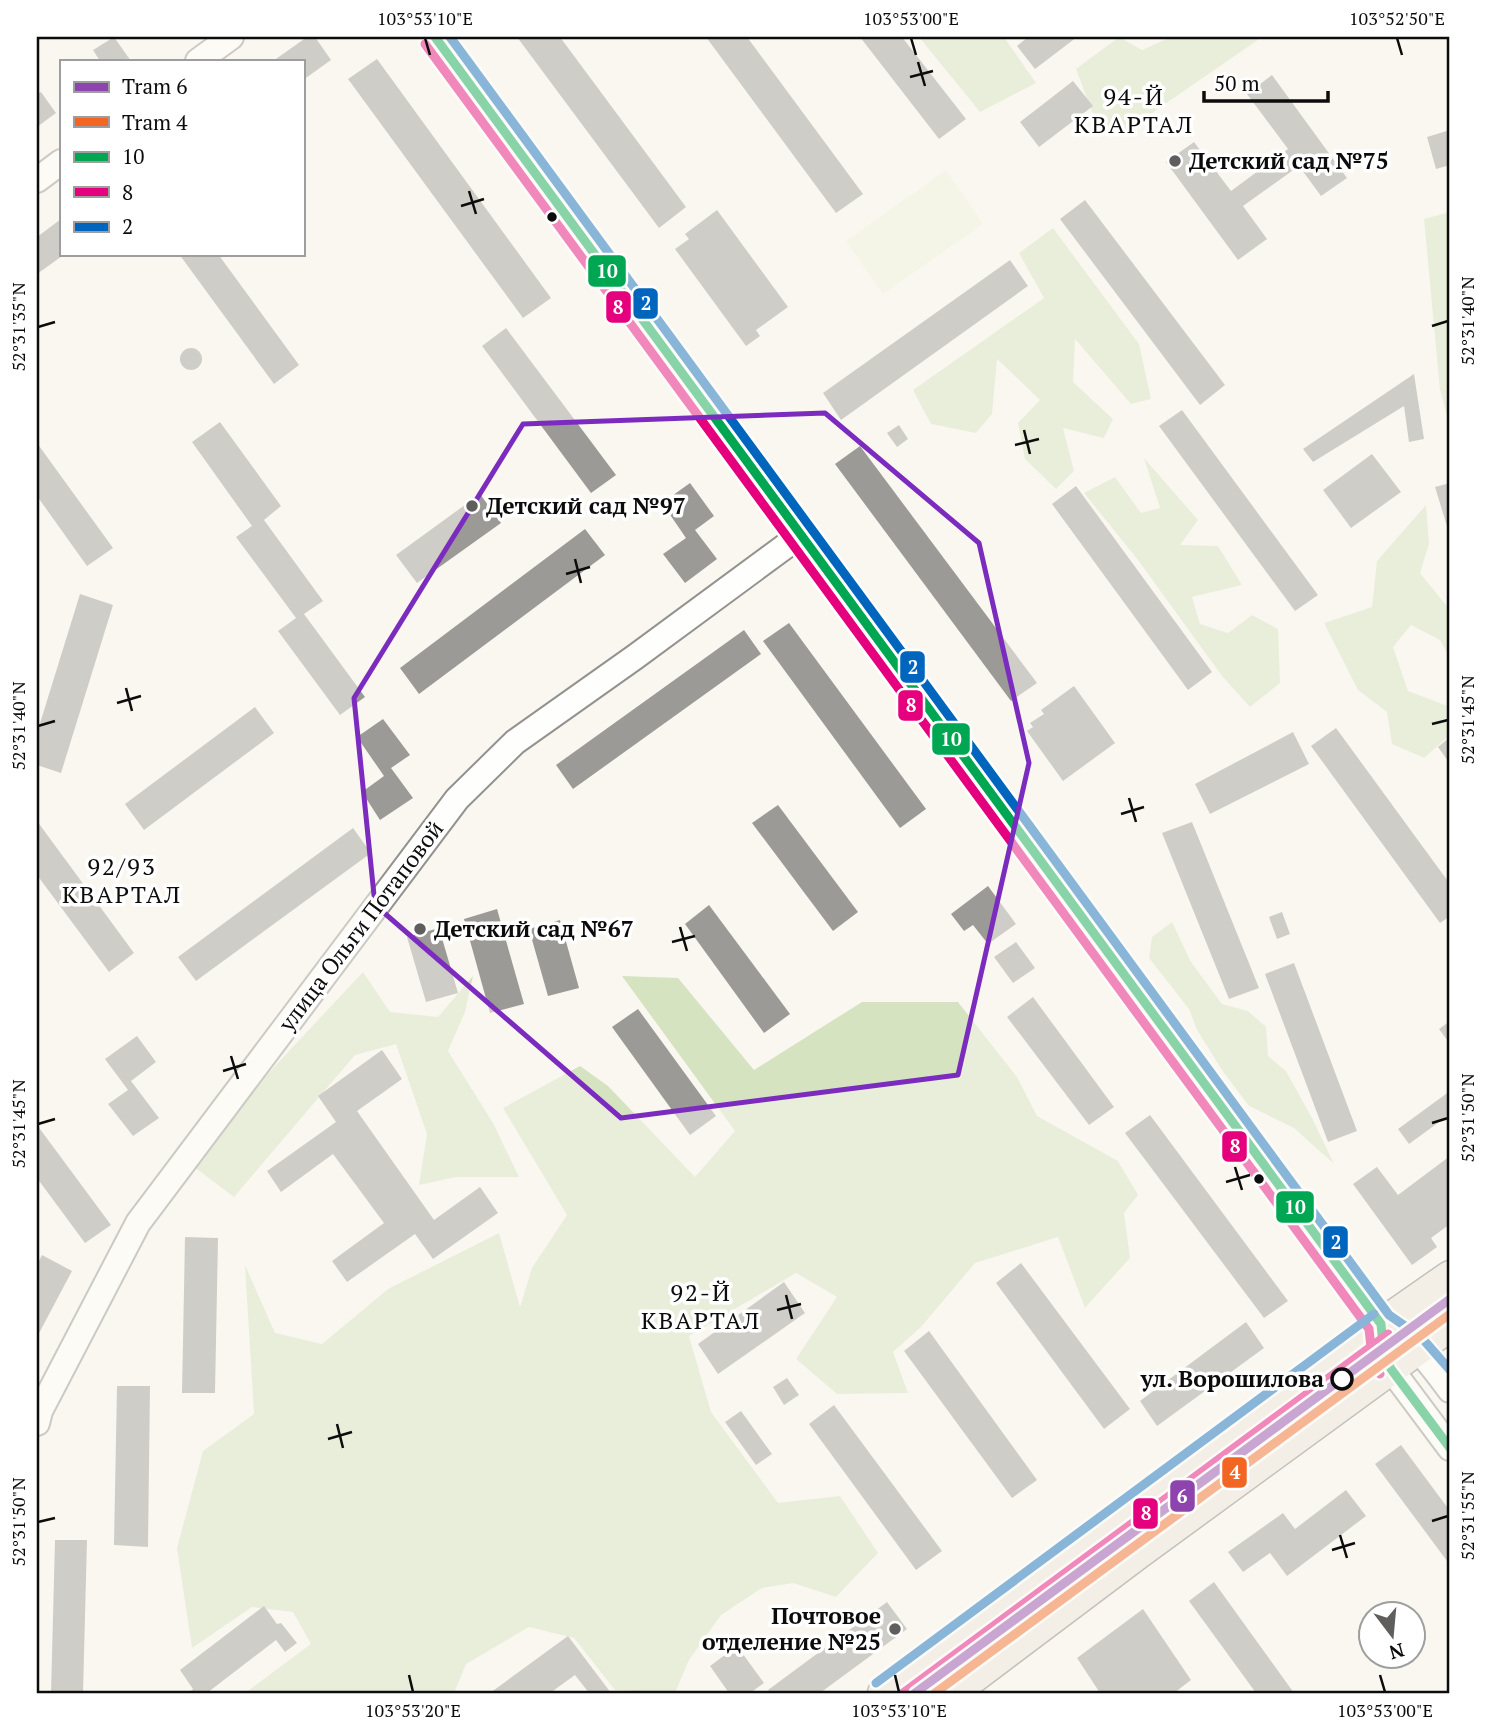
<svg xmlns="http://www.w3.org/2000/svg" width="1487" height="1730" viewBox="0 0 1487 1730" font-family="'PT Serif',serif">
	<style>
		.green { fill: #e3edd2 }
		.forest { fill: #d5e3c1 }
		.pitch { fill: #edf1dc }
		.building { fill: #9c9a96 }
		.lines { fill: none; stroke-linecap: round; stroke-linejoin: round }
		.minor-casing { stroke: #93928f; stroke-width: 28 }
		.major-casing { stroke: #807f7c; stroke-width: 33 }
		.minor { stroke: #fefefd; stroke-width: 24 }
		.major { stroke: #eae5d9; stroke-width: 30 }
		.bus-1-casing { stroke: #fff; stroke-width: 14 }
		.bus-2-casing { stroke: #fff; stroke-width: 14 }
		.bus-3-casing { stroke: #fff; stroke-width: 14 }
		.bus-1 { stroke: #00a651; stroke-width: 9 }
		.bus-2 { stroke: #e5007d; stroke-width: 9 }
		.bus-3 { stroke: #0065bd; stroke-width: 9 }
		.tram-1-casing { stroke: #fff; stroke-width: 14 }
		.tram-2-casing { stroke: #fff; stroke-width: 14 }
		.tram-1 { stroke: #8e44ad; stroke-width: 9 }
		.tram-2 { stroke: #f26522; stroke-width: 9 }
		.marked { fill: none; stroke: #7b2cbf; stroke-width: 5; stroke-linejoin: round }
		.ticks { fill: none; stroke: #0c0c0c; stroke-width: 2.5 }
		.poi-dot { fill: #5f5e5c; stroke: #fff; stroke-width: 2.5 }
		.bus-dot { fill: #0c0c0c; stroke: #fff; stroke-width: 2.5 }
		.stop-dot { fill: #fff; stroke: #0c0c0c; stroke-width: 3.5 }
		.labels { text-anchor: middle; stroke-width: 7; stroke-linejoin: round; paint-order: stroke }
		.poi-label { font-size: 23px; font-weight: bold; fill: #0c0c0c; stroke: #fff; text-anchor: start }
		.street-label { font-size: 23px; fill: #0c0c0c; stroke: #fff }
		.stop-label { font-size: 23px; font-weight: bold; fill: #0c0c0c; stroke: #fff; text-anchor: end }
		.neighbourhood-label { font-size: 24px; letter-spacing: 2px; fill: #0c0c0c; stroke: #fff }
		.line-badge { stroke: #fff; stroke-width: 2.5 }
		.badge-label { font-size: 19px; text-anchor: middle; font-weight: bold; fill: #fff }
		.neatline { fill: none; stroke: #0c0c0c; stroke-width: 2.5 }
		.ticks-label { font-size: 18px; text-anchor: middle; fill: #0c0c0c }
	</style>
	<rect width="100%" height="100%" fill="#faf7f0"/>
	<!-- green -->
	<polygon class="green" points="1362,1356 1372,1368 934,1693 905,1693"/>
	<!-- forest -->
	<g class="forest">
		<polygon points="919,37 1004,37 1036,83 980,112"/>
		<polygon points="1119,37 1142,50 1171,37 1262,37 1126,131 1098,128 1076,69"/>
		<polygon points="1450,212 1450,427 1440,390 1424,219"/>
		<polygon points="1053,228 1139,344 1151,399 1131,404 1075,339 1073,382 1113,419 1104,438 1063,428 1074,471 1056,489 1025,459 1018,423 1040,400 997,359 992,414 976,433 931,424 913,390 1044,298 1019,253"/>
		<polygon points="1144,458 1198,520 1180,545 1218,546 1242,585 1192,597 1200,624 1228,633 1252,615 1278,629 1280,683 1250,707 1222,676 1138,560 1084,493 1115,477 1141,513 1160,508"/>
		<polygon points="1426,505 1429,544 1420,573 1450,610 1450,658 1440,640 1411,625 1393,647 1408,691 1450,707 1450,735 1424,758 1392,744 1387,712 1358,690 1324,623 1372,607 1377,561"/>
		<polygon points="1172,922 1191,962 1222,1004 1248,1011 1266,1027 1268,1056 1286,1071 1313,1120 1334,1164 1294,1128 1249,1106 1222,1070 1197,1030 1189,1009 1149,958 1152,937"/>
		<polygon points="363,972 390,1012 438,1017 473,976 465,1012 448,1051 493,1123 519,1177 456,1177 419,1185 427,1134 396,1044 355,1055 234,1197 186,1161"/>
		<polygon points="622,976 678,978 754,1070 862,1002 958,1002 1017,1077 1037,1116 1118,1161 1138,1195 1124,1213 1130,1258 1085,1308 1058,1237 975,1263 921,1327 893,1352 908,1393 837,1394 796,1359 837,1297 796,1273 689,1336 711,1412 778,1503 840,1496 878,1553 836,1597 793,1583 762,1588 721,1615 689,1660 675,1693 615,1690 574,1638 529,1627 466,1664 454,1693 245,1693 311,1644 293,1612 252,1607 192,1648 177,1548 203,1451 254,1414 245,1265 275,1333 322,1344 388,1289 499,1233 520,1307 532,1268 567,1215 503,1108 580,1066 608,1086 695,1177 735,1131"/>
	</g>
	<!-- pitch -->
	<polygon class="pitch" points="946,170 983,224 883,294 846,241"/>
	<!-- building -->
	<g class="building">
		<polygon points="114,37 131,61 100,61 93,50"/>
		<polygon points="307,37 315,37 331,60 303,80 303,61 273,61"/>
		<polygon points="517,37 560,37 686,207 659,228"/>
		<polygon points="706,37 747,37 863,194 836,213"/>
		<polygon points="860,37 902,37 966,119 939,139"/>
		<polygon points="1028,37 1077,37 1035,69 1017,46"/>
		<polygon points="377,59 551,298 523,318 348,79"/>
		<polygon points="1272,75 1347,178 1321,196 1299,166 1243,206 1267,239 1238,260 1166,162 1194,142 1231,191 1288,149 1247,94"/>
		<polygon points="1073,81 1093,106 1039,147 1020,122"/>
		<polygon points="41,92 56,113 37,127 37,94"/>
		<polygon points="1450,130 1450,165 1436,169 1427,137"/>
		<polygon points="1085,200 1225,385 1200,405 1060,219"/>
		<polygon points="717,210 788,307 756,330 760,336 746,346 675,249 689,239 685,234"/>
		<polygon points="61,219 61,254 65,254 37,274 37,237"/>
		<polygon points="179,254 218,254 299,365 274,384"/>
		<polygon points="1010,260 1028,286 841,420 823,393"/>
		<polygon points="506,328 616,475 591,493 482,346"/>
		<circle cx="191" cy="359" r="11"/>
		<polygon points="1414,374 1424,439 1409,442 1404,406 1313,462 1303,449"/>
		<polygon points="1182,410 1318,595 1295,611 1159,426"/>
		<polygon points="220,422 281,506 264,520 323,601 304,614 365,697 340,715 278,631 296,618 236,537 252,526 192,442"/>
		<polygon points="899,425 908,439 897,447 887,433"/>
		<polygon points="37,443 113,548 87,566 37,496"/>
		<polygon points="860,446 1037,683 1011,701 835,464"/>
		<polygon points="1372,454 1401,492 1351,528 1323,490"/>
		<polygon points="690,483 714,516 695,530 717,559 685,583 663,554 686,538 662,503"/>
		<polygon points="1450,483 1450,536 1435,487"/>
		<polygon points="1076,486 1212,672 1188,690 1052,504"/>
		<polygon points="480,494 501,523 417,583 396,555"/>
		<polygon points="585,529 605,555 419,694 400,668"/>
		<polygon points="80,594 113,605 61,773 37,765 37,733"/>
		<polygon points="789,623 926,809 900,828 763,641"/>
		<polygon points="744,630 761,654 573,789 556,765"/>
		<polygon points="1074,686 1115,743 1063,781 1027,731 1033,727 1030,723 1044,714 1041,710"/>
		<polygon points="255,707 274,733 144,830 125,804"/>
		<polygon points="383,719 410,755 391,768 413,798 380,820 362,792 384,776 357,737"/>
		<polygon points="1336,728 1450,884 1450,916 1440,923 1311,746"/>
		<polygon points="1293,732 1309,764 1210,814 1195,784"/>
		<polygon points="1450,737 1450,764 1438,747"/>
		<polygon points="778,805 858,912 833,931 752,823"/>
		<polygon points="37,821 134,953 109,972 37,875"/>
		<polygon points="1192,822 1259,988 1229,999 1162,833"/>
		<polygon points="353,828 371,853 196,981 178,957"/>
		<polygon points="988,886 1016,924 988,944 973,925 964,931 951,914"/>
		<polygon points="709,905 790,1014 764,1033 685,924"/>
		<polygon points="497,909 524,1004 490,1013 464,919"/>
		<polygon points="1282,912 1290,934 1277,939 1269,917"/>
		<polygon points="560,920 579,988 548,996 529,929"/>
		<polygon points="439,928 458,993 426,1002 407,937"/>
		<polygon points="1016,942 1035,968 1013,983 994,957"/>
		<polygon points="1294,963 1357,1131 1328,1142 1265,974"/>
		<polygon points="1033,997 1114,1107 1089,1125 1007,1017"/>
		<polygon points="638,1009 716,1116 690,1135 612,1027"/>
		<polygon points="1450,1021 1450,1044 1439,1029"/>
		<polygon points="137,1036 156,1062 131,1081 159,1118 133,1136 108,1104 128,1090 105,1059"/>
		<polygon points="382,1050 402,1079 357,1111 434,1220 480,1187 498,1213 433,1259 415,1234 347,1282 332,1261 384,1223 333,1154 281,1192 267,1171 336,1122 318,1096"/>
		<polygon points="1450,1091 1450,1114 1409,1144 1398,1129"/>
		<polygon points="1150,1115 1288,1301 1264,1318 1125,1133"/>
		<polygon points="37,1125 111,1225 85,1243 37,1178"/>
		<polygon points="1450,1156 1450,1224 1431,1238 1437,1247 1412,1265 1353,1184 1377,1167 1398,1195"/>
		<polygon points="185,1237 218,1238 215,1393 182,1393"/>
		<polygon points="42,1255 72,1271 37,1337 37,1265"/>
		<polygon points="1021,1263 1130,1409 1104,1429 996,1283"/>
		<polygon points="784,1282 805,1313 718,1374 698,1344"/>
		<polygon points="1246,1322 1264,1348 1157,1426 1140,1401"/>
		<polygon points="929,1331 1037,1480 1012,1498 904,1351"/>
		<polygon points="787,1378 799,1395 784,1405 773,1387"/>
		<polygon points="117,1386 150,1386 148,1547 114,1545"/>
		<polygon points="834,1405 942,1551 916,1570 809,1424"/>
		<polygon points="741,1411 772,1454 756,1465 725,1422"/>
		<polygon points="1401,1445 1450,1511 1450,1565 1375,1464"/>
		<polygon points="1346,1490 1366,1516 1287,1576 1270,1553 1243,1572 1228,1552 1283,1513 1295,1529"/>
		<polygon points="55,1540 87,1540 83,1693 51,1693"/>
		<polygon points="1214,1582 1294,1693 1256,1693 1189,1601"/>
		<polygon points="887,1602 907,1629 820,1693 771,1693 768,1690"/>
		<polygon points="264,1606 277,1624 281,1623 297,1643 285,1652 276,1640 207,1693 189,1693 193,1689 180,1670"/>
		<polygon points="1143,1609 1191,1680 1174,1693 1100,1693 1077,1658"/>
		<polygon points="568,1636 611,1693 589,1693 575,1675 550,1693 490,1693"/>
		<polygon points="737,1646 764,1683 750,1693 729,1693 710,1666"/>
	</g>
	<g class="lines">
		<defs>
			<g id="minor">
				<path d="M435 37 1381 1324C1418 1345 1425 1357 1450 1390"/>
				<polyline points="198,61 231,37"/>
				<polyline points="37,180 61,162"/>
				<polyline points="1381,1324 1384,1355 1391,1369 1450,1448"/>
				<polyline points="37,1423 40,1411 138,1223 457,799 515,742 635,657 802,534"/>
				<polyline points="1030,1584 1054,1617"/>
			</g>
			<g id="major">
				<polyline points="883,1693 1381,1324 1450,1276"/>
				<polyline points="953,1693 1139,1553 1450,1326"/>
			</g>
		</defs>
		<!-- minor casing -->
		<use href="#minor" class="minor-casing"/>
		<!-- major casing -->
		<use href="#major" class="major-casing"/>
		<!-- minor -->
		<use href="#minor" class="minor"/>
		<!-- major -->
		<use href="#major" class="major"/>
		<defs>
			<polyline id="bus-1" points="435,37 1381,1324 1384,1355 1391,1369 1450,1448"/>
			<g id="bus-2">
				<polyline points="425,44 1369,1329 1372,1357 1380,1374"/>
				<polyline points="903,1693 1388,1334"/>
			</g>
			<g id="bus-3">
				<polyline points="450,37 1389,1315 1421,1337 1450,1370"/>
				<polyline points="876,1683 1374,1314"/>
			</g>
		</defs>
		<!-- bus-1 casing -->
		<use href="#bus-1" class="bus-1-casing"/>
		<!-- bus-2 casing -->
		<use href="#bus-2" class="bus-2-casing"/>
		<!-- bus-3 casing -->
		<use href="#bus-3" class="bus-3-casing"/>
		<!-- bus-1 -->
		<use href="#bus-1" class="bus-1"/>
		<!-- bus-2 -->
		<use href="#bus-2" class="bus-2"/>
		<!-- bus-3 -->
		<use href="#bus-3" class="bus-3"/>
		<defs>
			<polyline id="tram-1" points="915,1693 1450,1299"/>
			<polyline id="tram-2" points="935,1693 1450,1314"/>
		</defs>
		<!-- tram-1 casing -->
		<use href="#tram-1" class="tram-1-casing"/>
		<!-- tram-2 casing -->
		<use href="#tram-2" class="tram-2-casing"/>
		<!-- tram-1 -->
		<use href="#tram-1" class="tram-1"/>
		<!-- tram-2 -->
		<use href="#tram-2" class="tram-2"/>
	</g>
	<!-- marked area -->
	<path d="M0 0H1487V1730H0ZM825 413 979 543 1029 763 958 1075 621 1118 375 905 354 698 523 424Z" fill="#faf7f0" fill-opacity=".55" fill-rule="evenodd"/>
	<path class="marked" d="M825 413 979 543 1029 763 958 1075 621 1118 375 905 354 698 523 424Z"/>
	<!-- ticks -->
	<path class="ticks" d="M425 38 430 55M911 38 916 55M1397 38 1402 55M918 62 925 86M910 77 933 71M469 191 476 214M461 206 484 199M1432 326 1448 321M38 327 55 322M1024 430 1030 454M1015 445 1039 439M575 559 581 583M566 574 590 567M126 688 132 711M117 703 141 696M1432 724 1448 720M38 726 55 721M1129 798 1136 822M1121 814 1144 807M680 927 687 951M672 942 695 936M231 1056 238 1079M223 1071 246 1064M1432 1123 1448 1118M38 1124 55 1119M1235 1167 1242 1190M1226 1182 1250 1175M786 1295 792 1319M777 1310 801 1304M337 1424 343 1448M328 1439 352 1432M1432 1521 1448 1516M38 1522 55 1518M1340 1535 1347 1558M1332 1550 1355 1543M409 1675 413 1692M895 1675 899 1692M1380 1675 1385 1692"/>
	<!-- markers -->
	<g class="poi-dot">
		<circle cx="1175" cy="161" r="7"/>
		<circle cx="472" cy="506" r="7"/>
		<circle cx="420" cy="929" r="7"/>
		<circle cx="895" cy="1629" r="7"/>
	</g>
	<g class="bus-dot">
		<circle cx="552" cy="217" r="6"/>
		<circle cx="1259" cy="1179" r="6"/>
	</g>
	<circle class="stop-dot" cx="1342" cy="1379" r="10"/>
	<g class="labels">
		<!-- poi labels -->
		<g class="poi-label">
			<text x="1189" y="169">Детский сад №75</text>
			<text x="486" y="514">Детский сад №97</text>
			<text x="434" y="937">Детский сад №67</text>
			<text x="881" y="1624" text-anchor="end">Почтовое<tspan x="881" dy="26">отделение №25</tspan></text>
		</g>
		<!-- street labels -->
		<g class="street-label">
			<text transform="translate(361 926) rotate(-53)" y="8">улица Ольги Потаповой</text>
		</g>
		<!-- stop labels -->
		<g class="stop-label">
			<text x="1324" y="1387">ул. Ворошилова</text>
		</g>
		<!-- neighbourhood labels -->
		<g class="neighbourhood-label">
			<text x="1134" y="105">94-Й<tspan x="1134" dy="28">КВАРТАЛ</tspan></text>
			<text x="122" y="875">92/93<tspan x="122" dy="28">КВАРТАЛ</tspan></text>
			<text x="701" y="1301">92-Й<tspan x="701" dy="28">КВАРТАЛ</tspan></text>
		</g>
	</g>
	<g class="line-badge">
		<rect x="587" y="254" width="40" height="34" rx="7" fill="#00a651"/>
		<rect x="632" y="287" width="27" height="33" rx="7" fill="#0065bd"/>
		<rect x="605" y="290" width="27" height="34" rx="7" fill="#e5007d"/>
		<rect x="899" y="650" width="27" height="34" rx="7" fill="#0065bd"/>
		<rect x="897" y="689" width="27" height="33" rx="7" fill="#e5007d"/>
		<rect x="931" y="722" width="40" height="34" rx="7" fill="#00a651"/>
		<rect x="1221" y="1130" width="27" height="33" rx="7" fill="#e5007d"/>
		<rect x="1275" y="1190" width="40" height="34" rx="7" fill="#00a651"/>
		<rect x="1322" y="1225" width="27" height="34" rx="7" fill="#0065bd"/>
		<rect x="1221" y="1456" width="27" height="33" rx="7" fill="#f26522"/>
		<rect x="1169" y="1479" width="27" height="34" rx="7" fill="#8e44ad"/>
		<rect x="1132" y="1497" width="27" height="33" rx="7" fill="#e5007d"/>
	</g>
	<g class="badge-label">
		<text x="607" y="278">10</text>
		<text x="646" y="310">2</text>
		<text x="618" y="314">8</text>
		<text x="913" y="674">2</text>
		<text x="911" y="712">8</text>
		<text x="951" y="746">10</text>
		<text x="1235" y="1153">8</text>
		<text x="1295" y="1214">10</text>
		<text x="1336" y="1249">2</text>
		<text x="1235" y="1479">4</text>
		<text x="1182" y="1503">6</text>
		<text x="1146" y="1520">8</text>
	</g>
	<!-- border -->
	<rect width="1487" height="1730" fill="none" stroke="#ffffff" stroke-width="77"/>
	<!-- legend -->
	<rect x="60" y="60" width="245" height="196" fill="#ffffff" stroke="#9e9e9e" stroke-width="2"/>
	<rect x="74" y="82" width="35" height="10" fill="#8e44ad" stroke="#9e9e9e" stroke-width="2"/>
	<text x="122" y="94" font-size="21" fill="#0c0c0c">Tram 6</text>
	<rect x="74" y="117" width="35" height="10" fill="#f26522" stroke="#9e9e9e" stroke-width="2"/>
	<text x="122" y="130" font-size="21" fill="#0c0c0c">Tram 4</text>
	<rect x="74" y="152" width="35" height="10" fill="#00a651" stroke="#9e9e9e" stroke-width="2"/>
	<text x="122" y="164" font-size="21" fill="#0c0c0c">10</text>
	<rect x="74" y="187" width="35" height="10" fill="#e5007d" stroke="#9e9e9e" stroke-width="2"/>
	<text x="122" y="200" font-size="21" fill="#0c0c0c">8</text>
	<rect x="74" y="222" width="35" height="10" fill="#0065bd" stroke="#9e9e9e" stroke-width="2"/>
	<text x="122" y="234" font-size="21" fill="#0c0c0c">2</text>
	<!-- north arrow -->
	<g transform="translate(1392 1635) rotate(164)"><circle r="33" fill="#ffffff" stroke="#9e9e9e" stroke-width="2"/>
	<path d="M0-5L12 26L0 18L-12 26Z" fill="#5f5e5c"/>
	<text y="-10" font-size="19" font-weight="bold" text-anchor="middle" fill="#0c0c0c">N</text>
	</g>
	<!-- scale -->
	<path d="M1204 91v10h124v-10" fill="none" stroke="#0c0c0c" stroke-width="3.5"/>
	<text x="1214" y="91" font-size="21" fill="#0c0c0c" stroke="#ffffff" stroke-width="5" paint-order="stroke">50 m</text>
	<rect x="38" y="38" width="1410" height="1654" class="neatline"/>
	<g class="ticks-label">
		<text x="425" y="25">103°53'10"E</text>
		<text x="911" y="25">103°53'00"E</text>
		<text x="1397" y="25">103°52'50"E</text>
		<text transform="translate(1468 321) rotate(-90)" y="6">52°31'40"N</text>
		<text transform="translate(19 327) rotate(-90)" y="6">52°31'35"N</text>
		<text transform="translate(1468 720) rotate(-90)" y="6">52°31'45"N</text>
		<text transform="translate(19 726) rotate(-90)" y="6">52°31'40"N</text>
		<text transform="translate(1468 1118) rotate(-90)" y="6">52°31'50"N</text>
		<text transform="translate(19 1124) rotate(-90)" y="6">52°31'45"N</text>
		<text transform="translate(1468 1516) rotate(-90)" y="6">52°31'55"N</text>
		<text transform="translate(19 1522) rotate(-90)" y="6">52°31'50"N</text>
		<text x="413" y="1717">103°53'20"E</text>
		<text x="899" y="1717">103°53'10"E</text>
		<text x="1385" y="1717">103°53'00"E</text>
	</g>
</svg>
